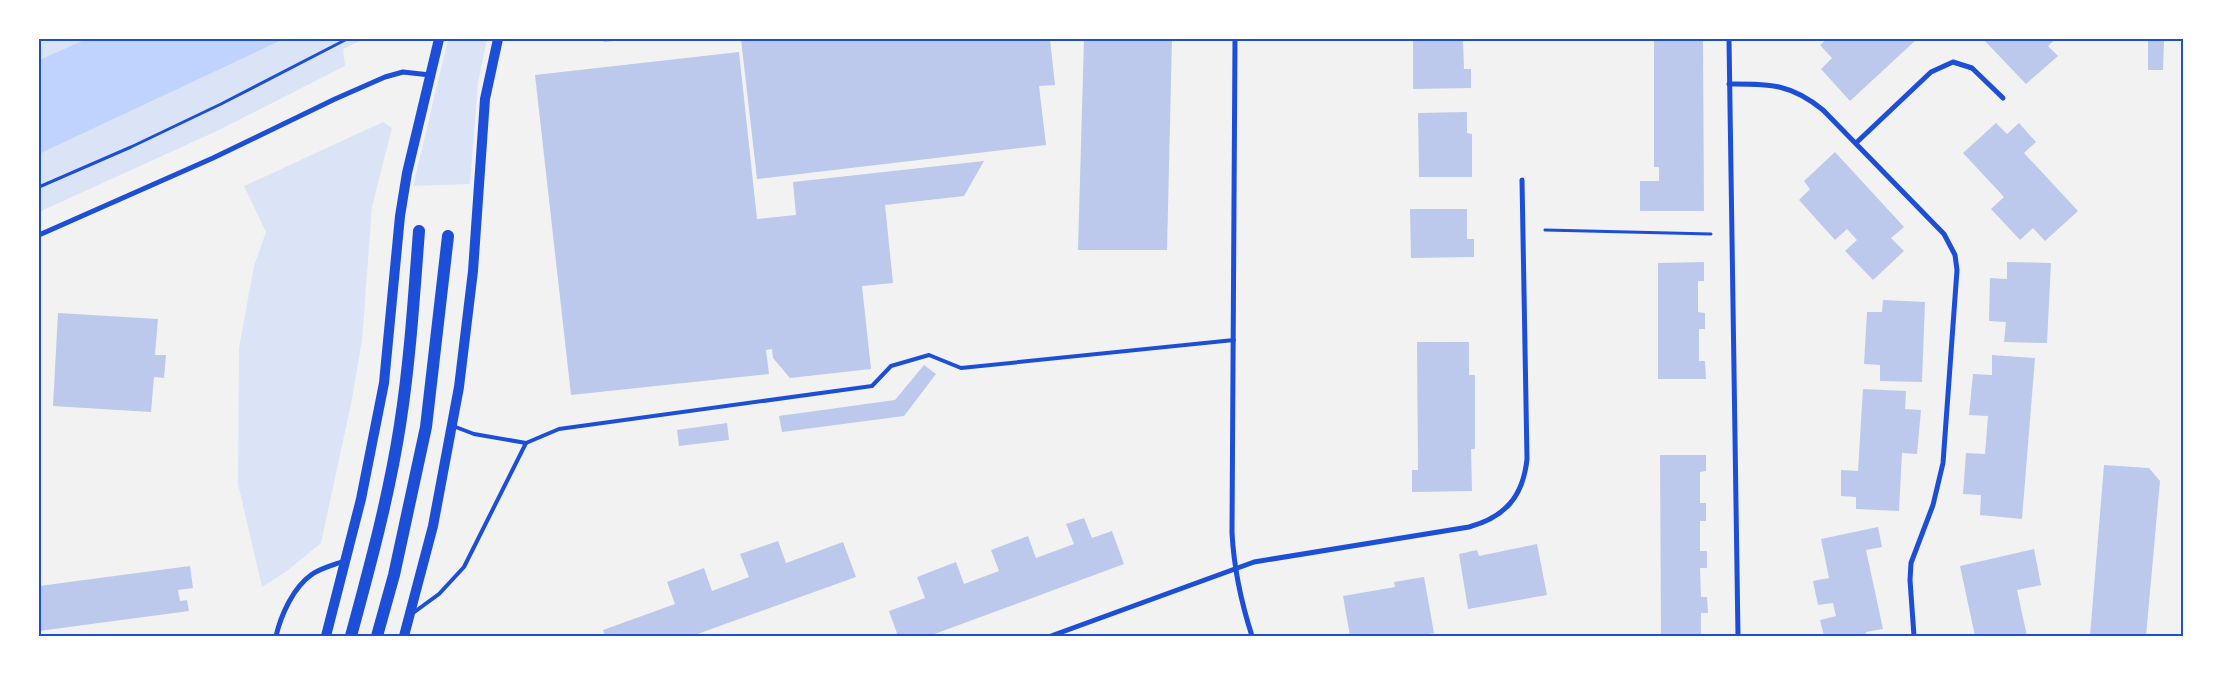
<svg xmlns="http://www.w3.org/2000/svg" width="2222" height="675" viewBox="0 0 2222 675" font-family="Cabin,sans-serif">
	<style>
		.green { fill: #dbe4f7 }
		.water { fill: #bfd3fe }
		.building { fill: #bdc9ec }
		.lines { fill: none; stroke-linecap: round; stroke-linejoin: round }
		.path { stroke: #1d4ed8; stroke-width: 3 }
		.service { stroke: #1d4ed8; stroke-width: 4 }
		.minor { stroke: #1d4ed8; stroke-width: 5 }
		.secondary { stroke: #1d4ed8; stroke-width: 10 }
		.primary { stroke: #1d4ed8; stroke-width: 12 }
		.neatline { fill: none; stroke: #1d4ed8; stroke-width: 2 }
	</style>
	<rect width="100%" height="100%" fill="#f2f2f2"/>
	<!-- green -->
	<g class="green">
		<polygon points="39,39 86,39 39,60"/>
		<polygon points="284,39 364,39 343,49 345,66 217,131 39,212 39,154"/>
		<polygon points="448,39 487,39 478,83 470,184 413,186"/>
		<polygon points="383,122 392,128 372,207 362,340 351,404 321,543 287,571 262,587 238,484 239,348 254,266 266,232 244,186"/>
	</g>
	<!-- water -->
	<polygon class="water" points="86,39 284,39 39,154 39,60"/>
	<!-- building -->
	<g class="building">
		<polygon points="597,39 622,39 622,40 605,42"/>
		<polygon points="741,39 1050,39 1055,85 1039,86 1046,145 757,179"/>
		<polygon points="1084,39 1172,39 1167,250 1078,250"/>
		<polygon points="1413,39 1463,39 1464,69 1471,69 1471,88 1413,89"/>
		<polygon points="1654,39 1703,39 1704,211 1640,211 1640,181 1659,181 1659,167 1654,167"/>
		<polygon points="1827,39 1852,40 1917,39 1850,101 1821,69 1832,58 1820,45"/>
		<polygon points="1983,39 2056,39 2048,46 2058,56 2026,84"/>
		<polygon points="2148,41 2164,41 2163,70 2148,70"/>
		<polygon points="739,52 757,219 796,215 793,182 984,161 964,196 885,205 893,283 862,286 871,369 790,378 773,358 772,349 766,350 769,374 571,395 535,75"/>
		<polygon points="1467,112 1467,133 1472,134 1472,177 1419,177 1418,113"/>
		<polygon points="1996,123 2007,134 2019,123 2036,142 2024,153 2078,211 2045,241 2033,228 2020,240 1991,209 2004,197 1963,153"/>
		<polygon points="1835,152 1904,227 1891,238 1904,251 1873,280 1845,251 1857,240 1847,229 1835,240 1799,200 1810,189 1804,181"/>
		<polygon points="1410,209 1467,209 1467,239 1474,239 1474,257 1411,258"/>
		<polygon points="1704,262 1704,281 1698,281 1698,312 1705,313 1705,329 1699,329 1699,361 1705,361 1706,379 1658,379 1658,263"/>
		<polygon points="2007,262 2051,263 2047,343 2004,342 2006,322 1989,321 1990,278 2007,279"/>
		<polygon points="1883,300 1925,302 1922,382 1880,381 1880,365 1864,364 1867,312 1882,312"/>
		<polygon points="58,313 158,319 155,355 166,355 164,378 154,377 151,412 53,406"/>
		<polygon points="1417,342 1469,342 1469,375 1475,375 1475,449 1471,449 1472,491 1412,492 1412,470 1418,470"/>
		<polygon points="1992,355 2035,358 2022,519 1980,515 1981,495 1963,494 1966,453 1985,454 1988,416 1969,415 1973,374 1992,375"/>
		<polygon points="924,365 936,374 904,416 782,432 779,416 895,400"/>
		<polygon points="1863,389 1906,391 1905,409 1921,410 1917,454 1902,453 1899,511 1856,509 1856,497 1841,496 1841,470 1858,471"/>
		<polygon points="727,423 729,440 679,446 677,430"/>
		<polygon points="1660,455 1706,455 1706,471 1700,472 1700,503 1706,503 1706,521 1700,521 1700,551 1707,551 1707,568 1700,568 1701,597 1707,597 1708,613 1701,613 1701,636 1661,636"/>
		<polygon points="2104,465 2149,468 2160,481 2146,636 2090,636"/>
		<polygon points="1084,518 1092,538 1112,531 1124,564 929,636 898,636 889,611 925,598 917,577 956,562 964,584 999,571 991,550 1028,536 1036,558 1074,544 1066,524"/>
		<polygon points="1878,527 1882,547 1866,550 1883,629 1866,632 1867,636 1824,636 1820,620 1836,616 1833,603 1818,605 1813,581 1829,578 1821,539"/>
		<polygon points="778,541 786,563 843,542 856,577 692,636 605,636 603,630 675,604 667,582 704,568 712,591 749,577 740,554"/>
		<polygon points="1537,544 1547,595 1468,609 1459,554 1477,550 1479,556"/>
		<polygon points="2034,549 2041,585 2017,590 2027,636 1975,636 1960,566"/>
		<polygon points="190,566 193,588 178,590 180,601 187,600 189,611 39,631 39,586"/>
		<polygon points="1424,577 1434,633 1417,636 1350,636 1343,596 1395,587 1394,582"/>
	</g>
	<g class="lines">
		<!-- path -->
		<g class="path">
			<polyline points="39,187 131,147 221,104 347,39"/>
			<polyline points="1545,230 1711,234"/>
		</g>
		<!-- service -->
		<g class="service">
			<polyline points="453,426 474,434 526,443"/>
			<polyline points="413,613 439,594 464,567 526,443 559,429 872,386 891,366 929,355 961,368 1234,340"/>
		</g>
		<!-- minor -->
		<g class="minor">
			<path d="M1235 39 1232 533C1234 569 1241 602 1252 636"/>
			<polyline points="1729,39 1738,636"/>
			<path d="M1729 84C1769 84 1790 83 1823 110L1944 234 1955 255 1957 270 1943 463 1933 505 1911 563 1910 580 1914 636"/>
			<polyline points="1856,143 1931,72 1953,62 1972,68 2003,98"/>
			<polyline points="39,235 213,158 335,99 385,77 403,72 430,75"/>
			<path d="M276 636C281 615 293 588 311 575 320 568 334 565 344 561"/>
			<path d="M1051 636 1254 562 1469 527C1505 517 1523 497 1527 459L1522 180"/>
		</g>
		<!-- secondary -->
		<g class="secondary">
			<polyline points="326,636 361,499 384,383 400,216 407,173 439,39"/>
			<polyline points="404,636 433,526 459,387 473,271 485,99 498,39"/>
		</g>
		<!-- primary -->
		<g class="primary">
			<path d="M351 636C370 566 389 496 400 425 410 361 414 296 419 231"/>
			<polyline points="377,636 394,575 426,427 448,236"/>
		</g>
	</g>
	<!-- border -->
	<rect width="2222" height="675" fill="none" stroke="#ffffff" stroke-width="80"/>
	<rect x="40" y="40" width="2142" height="595" class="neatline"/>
</svg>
